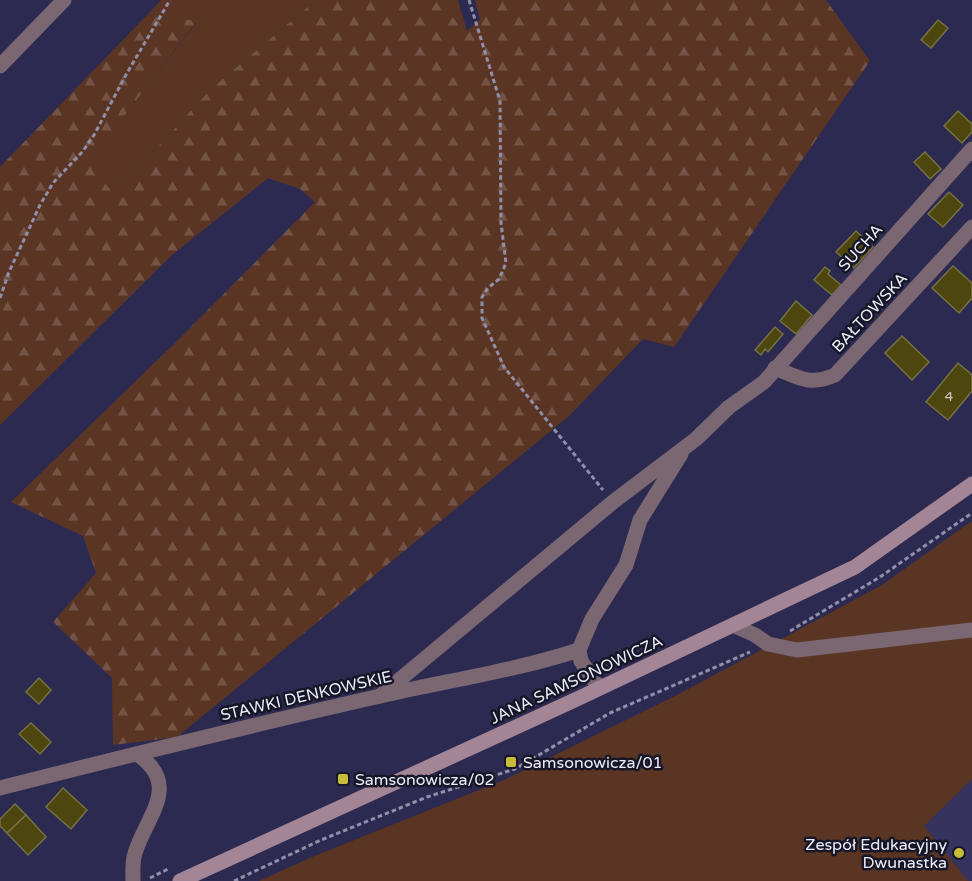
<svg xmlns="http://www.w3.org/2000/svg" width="972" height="881" viewBox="0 0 972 881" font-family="'Varela Round',sans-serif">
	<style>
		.built { fill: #36345f }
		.grass { fill: #5b3524 }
		.forest { fill: url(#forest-firs) }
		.building { fill: #4d470f; stroke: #757142; stroke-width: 1.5 }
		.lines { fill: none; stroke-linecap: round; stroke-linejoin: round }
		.path { stroke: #9090a9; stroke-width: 3; stroke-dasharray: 4.5 3; stroke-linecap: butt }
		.minor { stroke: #7a6771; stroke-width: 15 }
		.secondary { stroke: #a48596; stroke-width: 15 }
		.poi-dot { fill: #c8bb3b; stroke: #161626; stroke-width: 2 }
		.labels { text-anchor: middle; stroke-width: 5; stroke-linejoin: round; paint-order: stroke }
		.number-label { font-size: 14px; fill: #c5c4c1 }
		.street-label { font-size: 16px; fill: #edeefc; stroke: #161626 }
		.poi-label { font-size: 16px; fill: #edeefc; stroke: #161626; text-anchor: start }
	</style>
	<defs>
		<pattern id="forest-firs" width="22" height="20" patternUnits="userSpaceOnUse" patternTransform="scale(1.5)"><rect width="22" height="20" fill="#5b3524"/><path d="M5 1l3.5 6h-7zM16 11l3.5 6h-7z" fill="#735345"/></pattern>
	</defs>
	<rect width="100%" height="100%" fill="#2c2a50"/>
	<!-- built -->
	<polygon class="built" points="972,779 972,881 968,881 924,826"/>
	<!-- grass -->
	<g class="grass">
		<polygon points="161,0 316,0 211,89 114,194 87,163 197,22 147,15"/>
		<polygon points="434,0 458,0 467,31"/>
		<polygon points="972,521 972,779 924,826 968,881 259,881 312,857 504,780 677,695 882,585"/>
	</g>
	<!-- forest -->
	<polygon class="forest" points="316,0 434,0 467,31 480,19 475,0 826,0 870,61 674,347 643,339 569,416 177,737 113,745 112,678 53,622 96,573 83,536 11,502 177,341 315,202 300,189 268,178 172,255 0,425 0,167 147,15 197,21 88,163 114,194 211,89"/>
	<!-- building -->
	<g class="building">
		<polygon points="938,20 948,28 931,48 921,40"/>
		<polygon points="958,111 972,124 972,132 962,143 944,126"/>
		<polygon points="925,152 941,169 930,179 914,162"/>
		<polygon points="949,192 963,205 943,227 928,214"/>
		<polygon points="856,231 873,247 854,268 836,252"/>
		<polygon points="953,266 972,283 972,298 959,313 932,288"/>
		<polygon points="825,267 830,271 828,274 841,285 832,295 814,280"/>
		<polygon points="796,301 812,315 796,334 780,321"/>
		<polygon points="775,327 783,334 768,352 765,349 761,355 755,350"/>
		<polygon points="902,336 929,362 912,380 885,353"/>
		<polygon points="958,363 972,375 972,391 948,420 926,402"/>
		<polygon points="39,678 51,690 39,704 26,692"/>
		<polygon points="31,723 51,742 40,754 19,734"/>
		<polygon points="63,788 87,810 71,829 46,807"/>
		<polygon points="15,804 26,815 7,833 0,826 0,819"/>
		<polygon points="26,815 46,837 28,855 7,833"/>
	</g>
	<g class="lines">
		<!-- path -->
		<g class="path">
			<polyline points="469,0 500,101 501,223 506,263 499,279 488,288 482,297 482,318 504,367 603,490"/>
			<polyline points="0,298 9,272 40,205 53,183 83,151 94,135 127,73 170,0"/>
			<polyline points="790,631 880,577 972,513"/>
			<polyline points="150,878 168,869"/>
			<polyline points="234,881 321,840 427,797 515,769 610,713 750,652"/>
		</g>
		<!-- minor -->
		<g class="minor">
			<polyline points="0,66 64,0"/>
			<path d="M775 368C799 378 810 386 835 375L972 227"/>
			<polyline points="735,626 755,635 768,644 797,650 972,630"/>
			<polyline points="579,650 592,619 626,565 640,520 681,454"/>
			<polyline points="380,696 613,502 696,439 729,407 764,382 972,149"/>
			<path d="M0 788C126 756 253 725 380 696 446 681 514 671 579 650L581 661 599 688"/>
			<path d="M133 881C133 872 132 862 135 853 147 815 182 785 137 754"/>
		</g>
		<!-- secondary -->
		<polyline class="secondary" points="180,881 577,699 855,567 972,484"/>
	</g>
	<!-- markers -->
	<g class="poi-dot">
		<rect x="505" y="756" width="12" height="12" rx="3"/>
		<rect x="337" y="773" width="12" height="12" rx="3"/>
		<circle cx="959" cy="853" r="6"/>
	</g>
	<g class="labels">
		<!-- number labels -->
		<g class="number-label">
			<text x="949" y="401">4</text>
		</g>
		<!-- street labels -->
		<g class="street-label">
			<text transform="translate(860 247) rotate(-48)" y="6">SUCHA</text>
			<text transform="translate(869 312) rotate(-47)" y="6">BAŁTOWSKA</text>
			<text transform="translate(576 679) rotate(-25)" y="6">JANA SAMSONOWICZA</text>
			<text transform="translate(306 695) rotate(-13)" y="6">STAWKI DENKOWSKIE</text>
		</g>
		<!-- poi labels -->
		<g class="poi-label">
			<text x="523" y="768">Samsonowicza/01</text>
			<text x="355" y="785">Samsonowicza/02</text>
			<text x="947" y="850" text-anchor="end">Zespół Edukacyjny<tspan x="947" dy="18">Dwunastka</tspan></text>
		</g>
	</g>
</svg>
